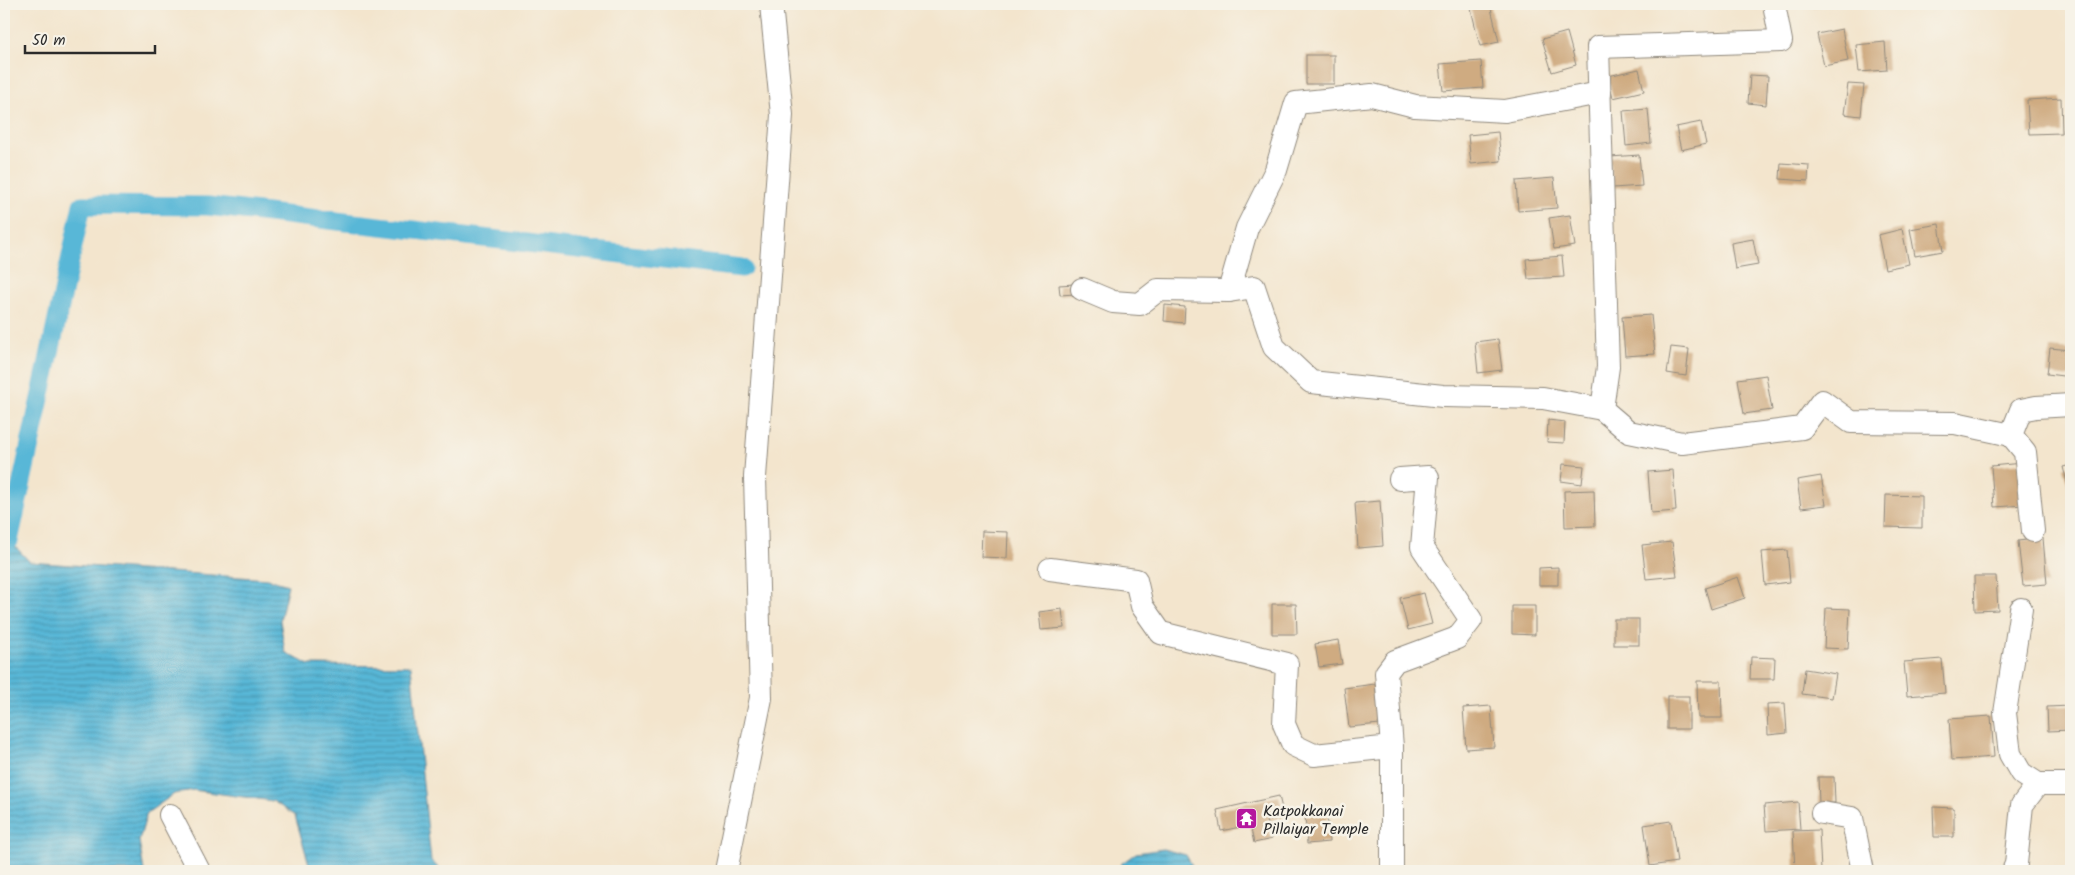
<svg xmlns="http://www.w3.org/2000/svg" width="2075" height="875" viewBox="0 0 2075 875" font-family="Kalam,sans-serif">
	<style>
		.water { fill: url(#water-rules); stroke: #427181 }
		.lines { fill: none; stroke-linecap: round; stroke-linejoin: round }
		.canal { stroke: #58b7d7; stroke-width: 19 }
		.building { fill: #cfab81 }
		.minor-casing { stroke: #8f887c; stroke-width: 24 }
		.minor { stroke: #fff; stroke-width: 22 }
		.labels { text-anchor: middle; stroke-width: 5; stroke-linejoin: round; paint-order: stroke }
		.poi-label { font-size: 16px; fill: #2b2b2b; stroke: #f7f3e8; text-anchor: start }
	</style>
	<defs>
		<pattern id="water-rules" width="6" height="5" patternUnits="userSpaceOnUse" patternTransform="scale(1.25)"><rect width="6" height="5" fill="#58b7d7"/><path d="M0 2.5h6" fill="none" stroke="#4995af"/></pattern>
	</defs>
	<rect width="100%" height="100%" fill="#f7f3e8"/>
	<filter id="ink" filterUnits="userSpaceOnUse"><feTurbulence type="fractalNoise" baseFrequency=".02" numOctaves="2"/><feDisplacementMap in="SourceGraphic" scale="10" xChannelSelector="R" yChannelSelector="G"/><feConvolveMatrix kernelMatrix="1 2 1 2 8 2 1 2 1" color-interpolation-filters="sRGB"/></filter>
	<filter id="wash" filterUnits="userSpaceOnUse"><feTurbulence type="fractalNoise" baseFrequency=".0096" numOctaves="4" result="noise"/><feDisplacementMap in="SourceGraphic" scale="20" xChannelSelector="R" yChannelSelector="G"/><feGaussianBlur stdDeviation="1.12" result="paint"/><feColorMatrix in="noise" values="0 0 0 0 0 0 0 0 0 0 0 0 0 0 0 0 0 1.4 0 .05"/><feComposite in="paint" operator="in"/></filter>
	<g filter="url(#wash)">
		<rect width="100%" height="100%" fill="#f3e5cd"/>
		<!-- water -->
		<g class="water">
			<polygon points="4,535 30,562 268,579 288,585 280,620 285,652 309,665 411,666 431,861 442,871 311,871 295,816 273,801 193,790 174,794 147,813 139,841 144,871 4,871"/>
			<polygon points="1163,849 1186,855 1195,871 1120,871 1121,864 1136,853"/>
		</g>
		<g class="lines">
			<!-- canal -->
			<polyline class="canal" points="9,541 82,205 208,206 742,268"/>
		</g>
		<g id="blocks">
			<!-- building -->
			<g class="building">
				<polygon points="1490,4 1499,42 1480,46 1471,9"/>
				<polygon points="1811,4 1831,4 1831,5 1811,7"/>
				<polygon points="1842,29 1848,61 1824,66 1817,34"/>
				<polygon points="1567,32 1576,65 1552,72 1542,39"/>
				<polygon points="1885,42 1887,70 1859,72 1856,45"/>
				<rect x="1306" y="55" width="28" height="29"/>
				<polygon points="1481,61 1483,88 1443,91 1440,64"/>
				<polygon points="1639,69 1644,91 1613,98 1608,76"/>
				<polygon points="1750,75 1768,76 1766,105 1748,103"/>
				<polygon points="1848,84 1864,85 1861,116 1844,114"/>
				<polygon points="2061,98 2062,133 2029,134 2027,100"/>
				<polygon points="1648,109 1651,143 1626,146 1623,111"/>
				<polygon points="1701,122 1706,144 1681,150 1676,127"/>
				<polygon points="1498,132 1501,161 1471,164 1468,135"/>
				<polygon points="1639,155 1642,186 1613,188 1610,157"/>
				<polygon points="1781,163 1809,165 1808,181 1780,179"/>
				<polygon points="1554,178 1557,208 1518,211 1516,181"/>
				<polygon points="1570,215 1575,246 1554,249 1549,218"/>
				<polygon points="1939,224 1943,251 1915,256 1910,229"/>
				<polygon points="1902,229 1909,264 1885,269 1878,235"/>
				<polygon points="1753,239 1758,265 1735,269 1731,243"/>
				<polygon points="1562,256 1564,277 1528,279 1526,259"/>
				<polygon points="1074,284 1075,294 1060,295 1059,285"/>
				<polygon points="1165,305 1185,307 1184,323 1164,321"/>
				<polygon points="1651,315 1655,354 1625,356 1622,317"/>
				<polygon points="1498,339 1502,370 1478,373 1475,342"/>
				<polygon points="1671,347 1689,349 1686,376 1667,373"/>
				<polygon points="2050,348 2071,350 2071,377 2047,374"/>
				<polygon points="1766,375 1772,410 1744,414 1738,379"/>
				<polygon points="1548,420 1565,422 1564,443 1547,442"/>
				<polygon points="2022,463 2025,505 1994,507 1991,466"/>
				<polygon points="1563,464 1584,466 1582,484 1561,481"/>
				<polygon points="2071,465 2071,490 2069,490 2063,467"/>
				<polygon points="1673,470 1676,511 1651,513 1648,472"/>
				<polygon points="1821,476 1826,505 1801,508 1797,480"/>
				<polygon points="1594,490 1595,526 1565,527 1564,491"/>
				<polygon points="1886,495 1922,496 1922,528 1885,527"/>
				<polygon points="1380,501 1383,546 1358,548 1355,503"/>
				<polygon points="982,531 1008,532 1007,558 981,557"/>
				<polygon points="2043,538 2047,584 2023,586 2018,541"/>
				<polygon points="1672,542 1677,576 1646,579 1642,545"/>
				<polygon points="1787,550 1790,582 1765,585 1762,552"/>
				<polygon points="1558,567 1558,585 1539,585 1539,568"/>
				<polygon points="1974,576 1996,576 1998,610 1975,611"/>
				<polygon points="1738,577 1745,598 1711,609 1705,588"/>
				<polygon points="1424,593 1432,624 1408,630 1400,598"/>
				<polygon points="1272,604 1296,604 1297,634 1272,634"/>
				<polygon points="1512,606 1535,606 1535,635 1512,634"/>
				<polygon points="1826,608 1850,609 1848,649 1824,648"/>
				<polygon points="1062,609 1064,628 1041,630 1039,612"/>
				<rect x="1614" y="619" width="25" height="26"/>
				<polygon points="1338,640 1342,664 1319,667 1315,644"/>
				<polygon points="1751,657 1775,658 1774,679 1750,679"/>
				<polygon points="1942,659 1945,693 1907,696 1904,662"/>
				<polygon points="1805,669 1836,674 1832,698 1802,694"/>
				<polygon points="1697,681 1721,681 1722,718 1698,718"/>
				<polygon points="1375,684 1380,724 1349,727 1344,688"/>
				<rect x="1667" y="696" width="22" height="33"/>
				<polygon points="1785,703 1787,733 1768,735 1767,704"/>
				<polygon points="1491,706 1494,747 1466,749 1463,708"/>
				<polygon points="2071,706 2071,730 2048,731 2047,707"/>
				<polygon points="1991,716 1994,757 1952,760 1949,719"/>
				<polygon points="1818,777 1834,777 1835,803 1819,803"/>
				<polygon points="1279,796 1284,817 1267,821 1272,839 1254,843 1250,825 1221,831 1217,810"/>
				<polygon points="1798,802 1800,829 1766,831 1764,805"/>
				<polygon points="1933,807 1954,808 1954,837 1934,837"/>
				<polygon points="1327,812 1329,842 1307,844 1305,814"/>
				<polygon points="1671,821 1677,862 1650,866 1644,825"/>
				<polygon points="1819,830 1821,871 1795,871 1793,831"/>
			</g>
		</g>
	</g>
	<g filter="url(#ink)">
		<use href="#blocks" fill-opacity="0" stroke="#8f887c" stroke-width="1"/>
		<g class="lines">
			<defs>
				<g id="minor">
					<polyline points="1774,4 1781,41 1598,47 1608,367 1602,409 1629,432 1682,443 1802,428 1822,401 1851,422 1955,423 2011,435"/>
					<polyline points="1082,289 1113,302 1140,304 1158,290 1229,291 1254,287 1274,347 1311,382 1443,396 1543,398 1602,409"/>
					<polyline points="1229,291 1247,228 1276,170 1296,103 1372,95 1415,106 1505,111 1600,93"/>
					<polyline points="2033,531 2025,452 2011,435 2021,410 2036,407 2071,405"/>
					<polyline points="1050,569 1136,580 1142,606 1161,633 1287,664 1284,724 1293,745 1314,755 1392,747 1392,871"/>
					<polyline points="2021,609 2005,713 2010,754 2021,773 2038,784"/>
					<polyline points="1392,747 1386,673 1395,661 1457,638 1471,620 1422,547 1428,477 1400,479"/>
					<polyline points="1822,813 1852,818 1863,871"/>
					<polyline points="170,815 199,871"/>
					<polyline points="726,871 761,698 755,477 782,115 771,4"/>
					<polyline points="2013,871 2016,864 2022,805 2038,784 2071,784"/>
				</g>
			</defs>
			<!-- minor casing -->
			<use href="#minor" class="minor-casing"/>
			<!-- minor -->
			<use href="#minor" class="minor"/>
		</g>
	</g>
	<!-- icons -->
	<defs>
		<symbol id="temple-square" viewBox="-11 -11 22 22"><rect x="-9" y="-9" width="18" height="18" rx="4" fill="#b5179e" stroke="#f7f3e8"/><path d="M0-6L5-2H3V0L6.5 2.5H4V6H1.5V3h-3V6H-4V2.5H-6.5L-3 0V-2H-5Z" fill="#fff"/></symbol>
	</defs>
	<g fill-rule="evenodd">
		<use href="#temple-square" x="1234" y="806" width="25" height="25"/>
	</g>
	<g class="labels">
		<!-- poi labels -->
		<g class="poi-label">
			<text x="1263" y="816">Katpokkanai<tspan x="1263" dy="18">Pillaiyar Temple</tspan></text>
		</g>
	</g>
	<!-- margin -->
	<rect width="2075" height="875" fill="none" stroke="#f7f3e8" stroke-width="20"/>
	<!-- scale -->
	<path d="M25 45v8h130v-8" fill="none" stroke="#2b2b2b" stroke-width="2.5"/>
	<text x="32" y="45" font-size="15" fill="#2b2b2b" stroke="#f7f3e8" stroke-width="4" paint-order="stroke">50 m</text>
</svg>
